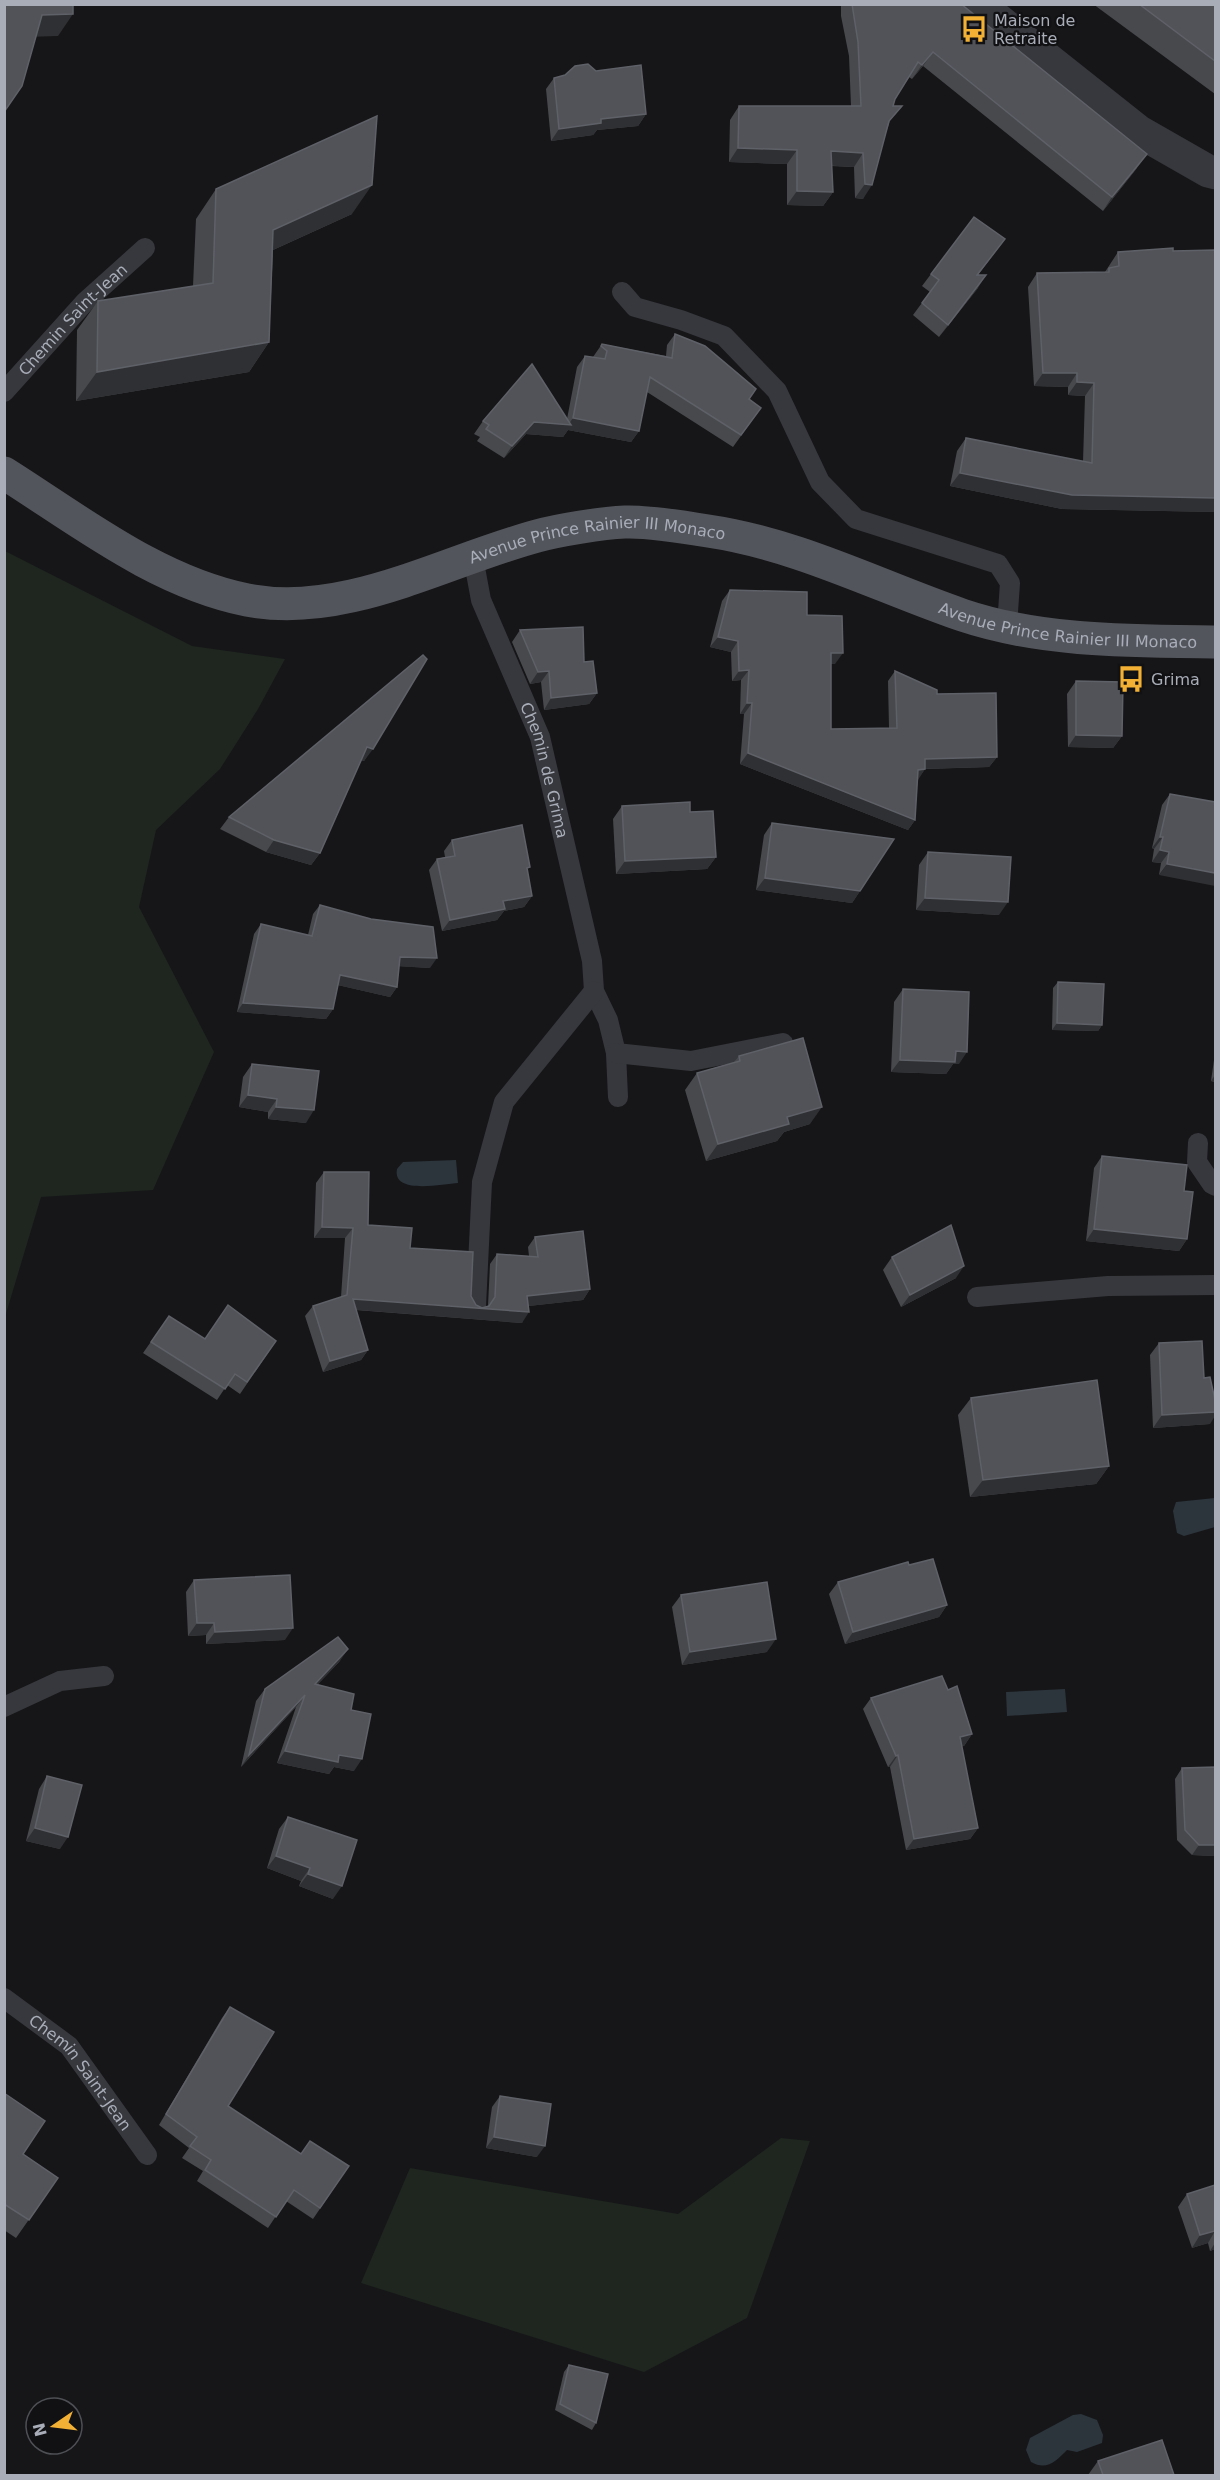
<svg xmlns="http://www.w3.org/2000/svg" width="1220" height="2480" viewBox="0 0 1220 2480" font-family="'DejaVu Sans',sans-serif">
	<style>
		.green { fill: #1e261f }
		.water { fill: #2c353c }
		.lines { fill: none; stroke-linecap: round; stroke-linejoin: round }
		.lane { stroke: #37383d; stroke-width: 20 }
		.street { stroke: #37383d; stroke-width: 33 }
		.primary { stroke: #53555c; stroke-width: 33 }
		.wall { fill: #47494d }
		.shaded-wall { fill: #2f3033 }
		.building { fill: #525359; stroke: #5f6168; stroke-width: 1.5 }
		.labels { text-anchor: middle; stroke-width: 4.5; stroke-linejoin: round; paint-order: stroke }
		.poi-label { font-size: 16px; fill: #a8adb8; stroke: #111113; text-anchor: start }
		.street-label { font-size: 16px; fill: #a8adb8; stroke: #111113 }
	</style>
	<rect width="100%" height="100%" fill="#161618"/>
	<!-- green -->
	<g class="green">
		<polygon points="5,551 192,646 285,659 258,709 220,769 156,830 139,907 214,1052 153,1190 41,1197 5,1317"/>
		<polygon points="781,2138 810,2141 747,2318 644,2372 361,2283 410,2168 678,2214"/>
	</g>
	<!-- water -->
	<g class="water">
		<path d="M456 1160 458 1183C442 1184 392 1195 397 1169L403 1162Z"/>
		<polygon points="1215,1498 1215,1527 1184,1536 1177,1533 1173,1511 1176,1502"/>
		<polygon points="1065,1689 1067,1712 1007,1716 1006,1692"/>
		<path d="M1081 2414 1097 2420 1103 2435 1102 2443 1077 2452 1067 2450C1056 2461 1047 2471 1031 2462L1026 2450 1030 2438 1073 2415Z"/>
	</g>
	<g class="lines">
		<!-- lane -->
		<g class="lane">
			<polyline points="622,292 635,307 681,320 724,336 777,391 820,482 856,519 998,564 1010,583 1007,626"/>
			<path id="s1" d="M4 392 85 302 145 248"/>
			<path id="s2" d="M473 557 481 600 540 737 592 961 594 991 608 1020 616 1053 618 1097"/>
			<polyline points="616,1053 691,1061 783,1043"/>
			<polyline points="1198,1143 1197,1162 1212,1184 1216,1186"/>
			<polyline points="977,1297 1108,1286 1216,1285"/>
			<polyline points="476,1306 482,1182 504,1102 594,991"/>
			<polyline points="4,1707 60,1681 104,1676"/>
			<path id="s3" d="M4 1998 69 2046 147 2155"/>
		</g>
		<!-- street -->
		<polyline class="street" points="978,4 1138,131 1208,171 1216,173"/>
		<!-- primary -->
		<path class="primary" id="s4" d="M4 473C80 521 157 582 247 600 345 619 444 561 537 536 559 530 602 523 625 522 648 521 684 527 708 531 797 544 878 586 962 615 1042 642 1132 641 1216 642"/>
	</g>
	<!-- wall -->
	<g class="wall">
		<polygon points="841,4 961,4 1137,168 1103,211 923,66 912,79 909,77 895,99 889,124 863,199 855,198 854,167 831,166 833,192 823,206 787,205 787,164 729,162 730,120 739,106 851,106 849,56 841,16"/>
		<polygon points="1093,4 1215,4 1215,94"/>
		<polygon points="554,78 646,114 638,126 597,130 593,135 551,141 546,89"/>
		<polygon points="216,189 352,214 273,250 269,342 249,372 76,401 77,330 98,301 193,286 196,219"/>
		<polygon points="1005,239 978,275 978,288 939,337 913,315 930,292 922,286 931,274"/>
		<polygon points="1215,250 1215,512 1062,509 950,486 957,451 966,438 1083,462 1085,396 1068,395 1068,387 1034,386 1028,287 1037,273 1105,272 1118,252"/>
		<polygon points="675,334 749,399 761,408 733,447 647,392 639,431 631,442 568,430 563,437 526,434 504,458 477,441 480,437 474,434 483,421 567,419 577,367 585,356 593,357 602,344 666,356 667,345"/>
		<polygon points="730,590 807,615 835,664 831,664 831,729 889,728 888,681 895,671 937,694 997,757 989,767 925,769 917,780 915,820 908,830 740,764 744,714 740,714 741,680 732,681 731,652 710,647 722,601"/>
		<polygon points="520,630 597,693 589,704 544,710 541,682 530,684 512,642"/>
		<polygon points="427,659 364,761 361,760 320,853 311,865 266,852 220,829 229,817"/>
		<polygon points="1076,681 1122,736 1113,748 1068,747 1067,694"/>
		<polygon points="1170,794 1215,802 1159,875 1161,863 1152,862 1154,849 1152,848 1162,805"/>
		<polygon points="622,806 690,812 716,857 707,869 616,874 613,819"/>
		<polygon points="772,823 860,891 852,903 756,890 764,835"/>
		<polygon points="452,840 527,871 532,896 524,907 504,911 497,920 442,931 429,870 437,859 445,857 444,851"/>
		<polygon points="928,852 999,915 916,910 919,865"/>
		<polygon points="320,905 430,968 399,966 397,987 390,997 338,985 333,1009 326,1019 237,1012 254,934 261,924 308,935 313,914"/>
		<polygon points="1058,982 1102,1025 1098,1031 1052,1030 1053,988"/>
		<polygon points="903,989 959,1064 953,1064 946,1074 891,1072 894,1002"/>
		<polygon points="1215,1053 1215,1082 1211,1081"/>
		<polygon points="739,1056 810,1124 784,1132 777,1141 706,1161 685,1090 697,1073 734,1062"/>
		<polygon points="252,1064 306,1123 268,1119 268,1112 239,1107 243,1077"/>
		<polygon points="1102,1156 1184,1191 1187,1239 1179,1251 1086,1241 1094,1168"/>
		<polygon points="324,1172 368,1225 410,1248 471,1296 476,1305 482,1308 488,1306 490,1264 497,1254 529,1256 528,1247 535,1237 590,1289 583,1300 528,1306 522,1323 356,1310 368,1350 361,1360 323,1372 305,1316 313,1306 341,1297 345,1238 314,1238 316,1183"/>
		<polygon points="892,1257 956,1278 901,1307 883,1270"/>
		<polygon points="169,1316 205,1339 276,1341 240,1394 227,1385 217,1400 143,1353"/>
		<polygon points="1159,1343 1204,1378 1210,1424 1153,1428 1150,1355"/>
		<polygon points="971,1398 1109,1466 1096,1484 970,1497 958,1415"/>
		<polygon points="909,1565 947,1605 939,1617 845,1644 829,1594 838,1582"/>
		<polygon points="194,1580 285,1640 206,1644 206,1635 188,1636 186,1592"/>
		<polygon points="681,1595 767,1652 682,1665 672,1607"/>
		<polygon points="340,1661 317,1685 351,1710 354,1771 334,1767 329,1774 277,1763 296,1707 241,1767 256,1701 265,1689"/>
		<polygon points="948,1690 972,1734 964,1746 961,1746 978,1828 970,1839 906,1850 890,1767 888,1767 863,1709 871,1698"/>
		<polygon points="1215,1767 1215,1864 1214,1864 1214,1856 1192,1855 1177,1840 1175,1779 1182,1768"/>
		<polygon points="47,1776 60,1849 26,1841 39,1789"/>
		<polygon points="288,1817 333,1899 299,1886 301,1881 267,1868 279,1829"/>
		<polygon points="230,2007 228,2106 301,2154 310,2141 349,2166 313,2219 286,2201 268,2228 197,2181 203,2171 182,2158 189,2148 159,2125 222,2018"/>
		<polygon points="4,2093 23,2154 58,2178 16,2238 4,2230"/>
		<polygon points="500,2096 537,2157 486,2148 492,2107"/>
		<polygon points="1215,2185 1215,2249 1210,2251 1208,2243 1192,2248 1178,2207 1187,2194"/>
		<polygon points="569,2365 596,2423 592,2430 555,2410 564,2372"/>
		<polygon points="1098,2461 1174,2475 1088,2475"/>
	</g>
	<!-- shaded-wall -->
	<g class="shaded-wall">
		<polygon points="73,14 58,36 26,37 42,15"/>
		<polygon points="933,52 923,66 912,79 922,65"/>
		<polygon points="646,114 638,126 597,130 593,135 551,141 559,129 601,119"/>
		<polygon points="738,148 797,150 787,164 729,162"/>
		<polygon points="831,151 863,153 854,167 821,165"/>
		<polygon points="1147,154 1137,168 1103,211 1112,197"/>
		<polygon points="865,184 872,185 863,199 855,198"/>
		<polygon points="372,185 352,214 253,259 273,230"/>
		<polygon points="797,191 833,192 823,206 787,205"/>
		<polygon points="986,275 978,288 939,337 948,325"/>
		<polygon points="269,342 249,372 76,401 97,372"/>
		<polygon points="1043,373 1077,373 1068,387 1034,386"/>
		<polygon points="1077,382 1094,383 1085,396 1068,395"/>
		<polygon points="573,418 639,431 631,442 568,430 563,437 526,434 504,458 512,446 534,422 568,425"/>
		<polygon points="960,473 1215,498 1215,512 1062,509 950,486"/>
		<polygon points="718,637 738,641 731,652 710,647"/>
		<polygon points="831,653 843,653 835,664 823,664"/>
		<polygon points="749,670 741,680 732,681 739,671"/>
		<polygon points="549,671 541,682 530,684 538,672"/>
		<polygon points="597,693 589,704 544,710 551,698"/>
		<polygon points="747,703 752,703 744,714 740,714"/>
		<polygon points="1076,735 1122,736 1113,748 1068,747"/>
		<polygon points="367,747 373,749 364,761 359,759"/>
		<polygon points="748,753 915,820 908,830 740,764"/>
		<polygon points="997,757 989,767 918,769 925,759"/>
		<polygon points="925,769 918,780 910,781 918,770"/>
		<polygon points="1160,837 1163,837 1154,849 1152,848"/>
		<polygon points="274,840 320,853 311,865 266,852"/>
		<polygon points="1160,850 1169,852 1161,863 1152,862"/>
		<polygon points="716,857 707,869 616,874 625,861"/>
		<polygon points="1167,864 1215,873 1215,886 1159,875"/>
		<polygon points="765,878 860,891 852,903 756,890"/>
		<polygon points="532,896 524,907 504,911 497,920 442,931 450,920 503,901"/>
		<polygon points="925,898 1008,902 999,915 916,910"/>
		<polygon points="400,957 437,958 430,968 393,966"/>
		<polygon points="340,975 397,987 390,997 333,984"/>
		<polygon points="243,1003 333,1009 326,1019 237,1012"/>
		<polygon points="1057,1023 1102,1025 1098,1031 1052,1030"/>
		<polygon points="956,1051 967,1052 959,1064 953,1064 946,1074 891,1072 900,1060"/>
		<polygon points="1215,1075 1215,1082 1211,1081"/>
		<polygon points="248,1095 277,1099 268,1112 239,1107"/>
		<polygon points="276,1107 314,1110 306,1123 268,1119"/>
		<polygon points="822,1107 810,1124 784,1132 777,1141 706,1161 718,1144 787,1117"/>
		<polygon points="322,1227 353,1228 345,1238 314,1238"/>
		<polygon points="1094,1229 1187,1239 1179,1251 1086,1241"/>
		<polygon points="964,1266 956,1278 901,1307 910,1295"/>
		<polygon points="590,1289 583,1300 520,1307 527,1296"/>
		<polygon points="353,1299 529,1312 522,1323 346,1309"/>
		<polygon points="368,1350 361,1360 323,1372 330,1361"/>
		<polygon points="1215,1412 1215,1416 1210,1424 1153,1428 1162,1415"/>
		<polygon points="1109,1466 1096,1484 970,1497 983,1480"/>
		<polygon points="947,1605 939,1617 845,1644 853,1632"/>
		<polygon points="197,1623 214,1623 206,1635 188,1636"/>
		<polygon points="293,1628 285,1640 206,1644 215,1632"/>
		<polygon points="776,1639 767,1652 682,1665 690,1652"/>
		<polygon points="348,1649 340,1661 307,1696 315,1684"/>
		<polygon points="305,1695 296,1707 241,1767 249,1755"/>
		<polygon points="972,1734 964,1746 951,1749 960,1737"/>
		<polygon points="285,1751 339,1755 362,1759 354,1771 334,1767 329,1774 277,1763"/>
		<polygon points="898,1755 890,1767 888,1767 896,1756"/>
		<polygon points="35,1828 68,1837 60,1849 26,1841"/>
		<polygon points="978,1828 970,1839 906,1850 914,1839"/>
		<polygon points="1199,1845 1215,1845 1215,1854 1214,1856 1192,1855"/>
		<polygon points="276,1856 310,1868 301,1881 267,1868"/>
		<polygon points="308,1874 342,1886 333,1899 299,1886"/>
		<polygon points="494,2137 545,2146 537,2157 486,2148"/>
		<polygon points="1215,2231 1208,2243 1192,2248 1200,2235"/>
		<polygon points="1215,2243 1215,2249 1210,2251"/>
	</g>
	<!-- building -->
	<g class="building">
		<polygon points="4,4 73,4 73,14 42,15 22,86 4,112"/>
		<polygon points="852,4 961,4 1147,154 1112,197 933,52 922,65 918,62 895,99 893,106 902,106 889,121 872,185 865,184 863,153 831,151 833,192 797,191 797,150 738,148 739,106 861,106 858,42"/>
		<polygon points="1139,4 1215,4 1215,61"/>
		<polygon points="588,64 596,71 641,65 646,114 601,119 601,123 559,129 554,78 565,75 575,66"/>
		<polygon points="377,116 372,185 273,230 269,342 97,372 98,301 213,283 216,189"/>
		<polygon points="974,217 1005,239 977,275 986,275 948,325 922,303 939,280 931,274"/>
		<polygon points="1173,248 1173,251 1215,250 1215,498 1072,495 960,473 966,438 1092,463 1094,383 1077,382 1077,373 1043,373 1037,273 1109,272 1109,268 1119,266 1118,252"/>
		<polygon points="675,334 705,346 756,389 749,399 761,408 741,435 650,377 639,431 573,418 585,356 605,359 607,351 601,346 602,344 672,358"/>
		<polygon points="532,364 571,425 534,422 512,446 486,429 489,425 483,421"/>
		<polygon points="730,590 807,592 807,615 842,616 843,653 831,653 831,729 897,728 895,671 937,690 937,694 996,693 997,757 925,759 925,769 918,770 915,820 748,753 752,703 747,703 749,670 739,671 738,641 718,637"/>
		<polygon points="583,627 584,662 593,661 597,693 551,698 549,671 538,672 520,630"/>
		<polygon points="423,655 427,659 373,749 367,747 320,853 274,840 229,817"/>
		<polygon points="1076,681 1123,682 1122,736 1076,735"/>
		<polygon points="1170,794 1215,802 1215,873 1167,864 1169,852 1160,850 1163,837 1160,837"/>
		<polygon points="690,802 690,812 713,811 716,857 625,861 622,806"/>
		<polygon points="772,823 894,839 860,891 765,878"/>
		<polygon points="522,825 530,867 527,868 532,896 503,901 505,909 450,920 437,859 455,856 452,840"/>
		<polygon points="928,852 1011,857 1008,902 925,898"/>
		<polygon points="320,905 371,919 433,927 437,958 400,957 397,987 340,975 333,1009 243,1003 261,924 312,936"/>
		<polygon points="1058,982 1104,984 1102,1025 1057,1023"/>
		<polygon points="903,989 969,992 967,1052 956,1051 955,1062 900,1060"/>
		<polygon points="803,1038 822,1107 787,1117 789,1124 718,1144 697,1073 740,1061 739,1056"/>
		<polygon points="252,1064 319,1071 314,1110 276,1107 277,1099 248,1095"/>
		<polygon points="1102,1156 1187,1165 1184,1191 1193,1192 1187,1239 1094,1229"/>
		<polygon points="324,1172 369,1172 368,1225 412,1228 410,1248 473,1252 471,1296 476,1305 482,1308 489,1306 495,1297 497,1254 538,1257 535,1237 583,1231 590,1289 527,1296 529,1312 353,1299 368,1350 330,1361 313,1306 347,1295 353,1228 322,1227"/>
		<polygon points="951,1225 964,1266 910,1295 892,1257"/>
		<polygon points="228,1305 276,1341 247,1382 235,1374 225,1389 151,1342 169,1316 205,1339"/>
		<polygon points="1202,1341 1204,1378 1210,1377 1215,1400 1215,1412 1162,1415 1159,1343"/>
		<polygon points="1097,1380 1109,1466 983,1480 971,1398"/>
		<polygon points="933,1559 947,1605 853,1632 838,1582 908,1562 909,1565"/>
		<polygon points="290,1575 293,1628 215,1632 214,1623 197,1623 194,1580"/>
		<polygon points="767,1582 776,1639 690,1652 681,1595"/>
		<polygon points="338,1637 348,1649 315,1684 354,1694 351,1710 371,1714 362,1759 339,1755 338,1762 285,1751 305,1695 249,1755 265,1689"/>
		<polygon points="942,1676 948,1690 957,1686 972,1734 960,1737 978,1828 914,1839 898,1755 896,1756 871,1698"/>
		<polygon points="1215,1767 1215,1845 1199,1845 1185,1830 1182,1768"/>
		<polygon points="47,1776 82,1785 68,1837 35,1828"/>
		<polygon points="288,1817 357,1840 342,1886 308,1874 310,1868 276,1856"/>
		<polygon points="230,2007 274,2032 228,2106 301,2154 310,2141 349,2166 320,2208 294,2190 276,2217 205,2170 211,2160 190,2146 197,2137 166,2114"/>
		<polygon points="4,2093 45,2121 23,2154 58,2178 29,2220 4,2204"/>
		<polygon points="500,2096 551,2104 545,2146 494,2137"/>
		<polygon points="1215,2185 1215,2231 1200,2235 1187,2194"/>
		<polygon points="569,2365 608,2374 596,2423 560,2404"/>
		<polygon points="1162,2440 1174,2475 1103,2475 1098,2461"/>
	</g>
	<!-- icons -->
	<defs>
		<symbol id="bus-bare" viewBox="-9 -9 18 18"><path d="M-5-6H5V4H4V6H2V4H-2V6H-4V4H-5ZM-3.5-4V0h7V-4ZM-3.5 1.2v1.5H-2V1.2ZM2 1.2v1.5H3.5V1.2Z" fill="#f2b134" stroke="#111113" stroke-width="2.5" paint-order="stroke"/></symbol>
	</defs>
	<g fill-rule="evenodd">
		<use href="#bus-bare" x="955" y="10" width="38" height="38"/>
		<use href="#bus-bare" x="1112" y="660" width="38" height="38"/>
	</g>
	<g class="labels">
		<!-- poi labels -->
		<g class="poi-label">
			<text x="994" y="26">Maison de<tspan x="994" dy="18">Retraite</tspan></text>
			<text x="1151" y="685">Grima</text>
		</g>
		<!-- street labels -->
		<g class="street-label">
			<text dy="6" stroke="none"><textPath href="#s1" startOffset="100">Chemin Saint-Jean</textPath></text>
			<text dy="6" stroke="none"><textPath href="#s4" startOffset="636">Avenue Prince Rainier III Monaco</textPath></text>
			<text dy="6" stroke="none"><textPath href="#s4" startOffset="1124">Avenue Prince Rainier III Monaco</textPath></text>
			<text dy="6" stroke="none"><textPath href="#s2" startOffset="226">Chemin de Grima</textPath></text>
			<text dy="6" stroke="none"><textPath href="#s3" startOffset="108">Chemin Saint-Jean</textPath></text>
		</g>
	</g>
	<!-- border -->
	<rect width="1220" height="2480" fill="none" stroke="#a8adb8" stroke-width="12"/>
	<!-- north arrow -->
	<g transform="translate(54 2426) rotate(256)"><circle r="28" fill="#111113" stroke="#4d4f55" stroke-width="1.5"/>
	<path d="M0-4.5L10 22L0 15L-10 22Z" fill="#f2b134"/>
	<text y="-9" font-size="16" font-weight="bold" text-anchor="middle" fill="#a8adb8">N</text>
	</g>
</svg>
